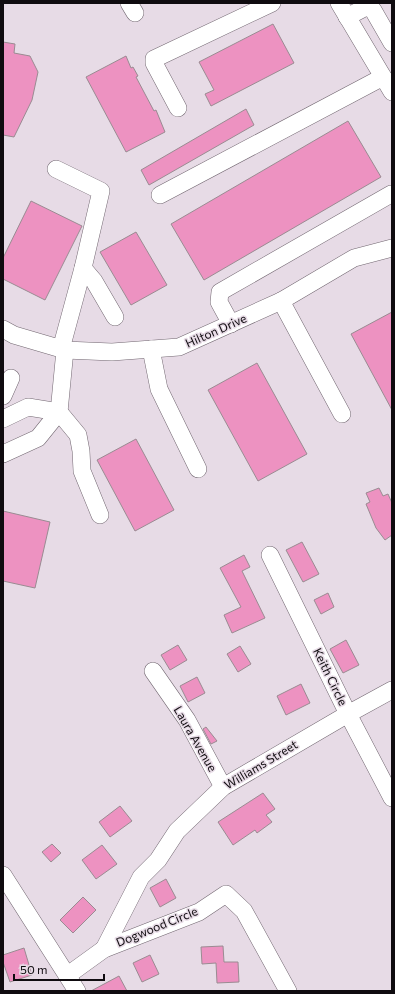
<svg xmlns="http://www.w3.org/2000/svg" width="395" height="994" viewBox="0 0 395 994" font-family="Commissioner,sans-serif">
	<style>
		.building { fill: #ed92c1; stroke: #9a8b92 }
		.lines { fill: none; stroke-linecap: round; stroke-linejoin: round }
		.minor-casing { stroke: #726771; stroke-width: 18 }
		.minor { stroke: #fff; stroke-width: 17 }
		.labels { text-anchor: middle; stroke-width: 3; stroke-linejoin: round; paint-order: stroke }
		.street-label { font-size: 12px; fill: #0f0b0f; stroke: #e7dbe6 }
	</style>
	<rect width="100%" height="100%" fill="#e7dbe6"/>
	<!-- building -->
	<g class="building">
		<polygon points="273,24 294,63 211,106 205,94 214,90 199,62"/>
		<polygon points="3,42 15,44 14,53 30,56 38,72 32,100 14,137 3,135"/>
		<polygon points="126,56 131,68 133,67 138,76 136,77 154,111 156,110 165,132 126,152 86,77"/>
		<polygon points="246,109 254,125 149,185 141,170"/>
		<polygon points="348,121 381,177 204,280 171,224"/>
		<polygon points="31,201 82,226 45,300 3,279 3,258"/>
		<polygon points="136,232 167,285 131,305 100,252"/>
		<polygon points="392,312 392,410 351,334"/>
		<polygon points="257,363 307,454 258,481 208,390"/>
		<polygon points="136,439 174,510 135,531 97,460"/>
		<polygon points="379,488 383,496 388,494 392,503 392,535 385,540 376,528 366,504 370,502 366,493"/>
		<polygon points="3,511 50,522 35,588 3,581"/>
		<polygon points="302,542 319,574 303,582 286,550"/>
		<polygon points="244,555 250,567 242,571 265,618 232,633 224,615 241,607 220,568"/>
		<polygon points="328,593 334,607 321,614 314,600"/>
		<polygon points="346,640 359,665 343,673 330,649"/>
		<polygon points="178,645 187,660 170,670 161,655"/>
		<polygon points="240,646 251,664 238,672 227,654"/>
		<polygon points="197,677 205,693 188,702 180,686"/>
		<polygon points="301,684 310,703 286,715 277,696"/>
		<polygon points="206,727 217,741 211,744 203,729"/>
		<polygon points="263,793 275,809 266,815 272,822 257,833 255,830 233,845 218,822"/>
		<polygon points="120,806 132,821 110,837 99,822"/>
		<polygon points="52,844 61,853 51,862 42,852"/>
		<polygon points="102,845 117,864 96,879 82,860"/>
		<polygon points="166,879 176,898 160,907 150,888"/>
		<polygon points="83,897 96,910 73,933 60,920"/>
		<polygon points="223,946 224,962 238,962 239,982 217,983 216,963 202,964 201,947"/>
		<polygon points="24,948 32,975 10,982 3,962 3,955"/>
		<polygon points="150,955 159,974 142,982 133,963"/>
		<polygon points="119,976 127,991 91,991"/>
	</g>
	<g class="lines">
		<defs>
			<g id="minor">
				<polyline points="129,3 135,13"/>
				<polyline points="339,3 392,92"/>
				<polyline points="347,17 366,7 373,10 392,43"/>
				<polyline points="178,108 154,63 154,59 272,3"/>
				<polyline points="56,169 101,191 83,268 61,349"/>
				<polyline points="160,195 383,77"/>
				<polyline points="83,268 94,281 115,317"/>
				<polyline points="281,301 342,414"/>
				<polyline points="231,324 219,302 220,292 391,194"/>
				<polyline points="3,329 14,335 65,350 112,352 179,347 281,301 354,258 392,248"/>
				<polyline points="151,349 159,389 198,469"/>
				<polyline points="3,396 11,378"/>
				<polyline points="59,412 65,350"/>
				<polyline points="3,419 28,407 59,412 78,435 81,451 82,471 100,515"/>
				<polyline points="3,454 38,438 59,412"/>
				<polyline points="270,555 348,714 392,798"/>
				<polyline points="153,671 187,720 223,787"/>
				<polyline points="3,875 77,991"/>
				<polyline points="104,949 141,877 158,860 177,831 223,787 348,714 392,690"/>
				<polyline points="68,975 104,949 199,912 226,894 244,911 288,991"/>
			</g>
		</defs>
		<!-- minor casing -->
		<use href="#minor" class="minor-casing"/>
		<!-- minor -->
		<use href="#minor" class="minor"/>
	</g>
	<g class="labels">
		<!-- street labels -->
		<g class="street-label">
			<text transform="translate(216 331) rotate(-24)" y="4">Hilton Drive</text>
			<text transform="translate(330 677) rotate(64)" y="4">Keith Circle</text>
			<text transform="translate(195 739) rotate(60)" y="4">Laura Avenue</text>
			<text transform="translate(261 765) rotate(-31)" y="4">Williams Street</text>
			<text transform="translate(157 927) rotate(-22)" y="4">Dogwood Circle</text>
		</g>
	</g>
	<!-- border -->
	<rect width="395" height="994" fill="none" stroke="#0f0b0f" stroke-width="8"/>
	<!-- scale -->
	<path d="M14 974v6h90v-6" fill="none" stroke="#0f0b0f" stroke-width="2"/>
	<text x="20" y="974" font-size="12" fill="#0f0b0f" stroke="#e7dbe6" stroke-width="3" paint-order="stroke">50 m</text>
</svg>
